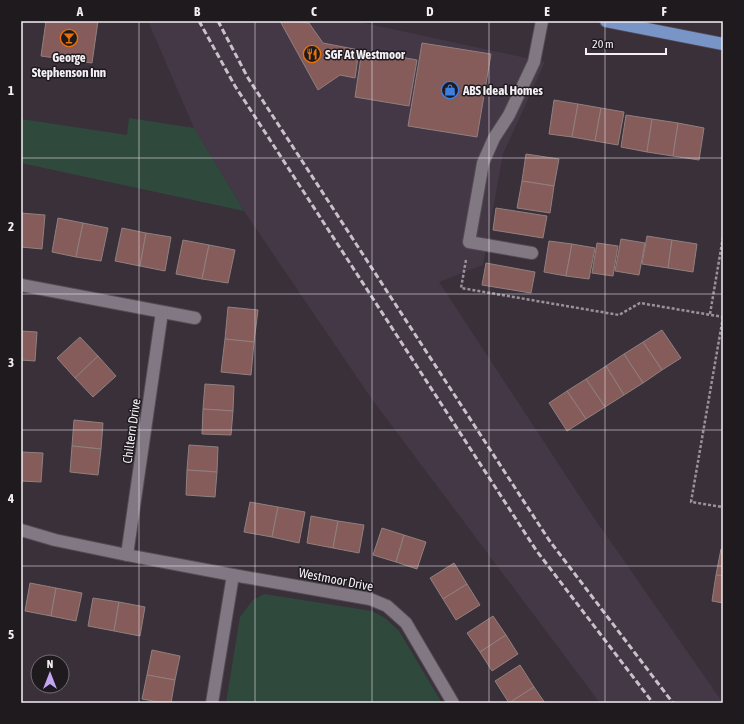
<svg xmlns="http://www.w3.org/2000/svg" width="744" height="724" viewBox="0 0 744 724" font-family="'Asap Condensed',sans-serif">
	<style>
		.built { fill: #443746 }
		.green { fill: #2f4a3c }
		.building { fill: #855c5a; stroke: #90807f }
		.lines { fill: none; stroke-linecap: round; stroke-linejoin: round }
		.minor-casing { stroke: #534c54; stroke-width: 14 }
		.major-casing { stroke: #534c54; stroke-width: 14 }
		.path { stroke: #99929a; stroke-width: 2.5; stroke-dasharray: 3 2; stroke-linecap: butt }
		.minor { stroke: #817883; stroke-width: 12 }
		.major { stroke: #7995c7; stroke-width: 12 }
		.rail { stroke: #c7c1c8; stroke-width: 3; stroke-dasharray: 6 3; stroke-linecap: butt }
		.grid { fill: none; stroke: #f4eff5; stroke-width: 1; stroke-opacity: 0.55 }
		.labels { text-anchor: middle; stroke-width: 3; stroke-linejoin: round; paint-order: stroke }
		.poi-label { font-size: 13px; font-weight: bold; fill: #f4eff5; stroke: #1e1a1e; text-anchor: start }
		.street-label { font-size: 13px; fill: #f4eff5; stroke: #1e1a1e }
		.neatline { fill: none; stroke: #f4eff5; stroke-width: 1.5 }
		.grid-label { font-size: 13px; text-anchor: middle; font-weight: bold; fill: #f4eff5 }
	</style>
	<rect width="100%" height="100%" fill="#39303a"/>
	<!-- built -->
	<polygon class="built" points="148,21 355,21 545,62 503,154 483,265 439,282 588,509 723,703 600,703 371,398 244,211 194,128"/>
	<!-- green -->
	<g class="green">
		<polygon points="129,118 194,128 244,211 21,163 21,119 127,135"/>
		<polygon points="264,594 372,611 385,618 399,631 442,703 226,703 240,617 253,600"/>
	</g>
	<!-- building -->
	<g class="building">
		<polygon points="46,21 98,21 92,63 41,56"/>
		<polygon points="280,21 291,21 309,23 323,43 359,50 355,78 340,75 318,90"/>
		<polygon points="422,43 491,54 477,137 408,126"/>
		<polygon points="362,50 417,60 409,106 355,97"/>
		<polygon points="554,100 578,104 572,137 549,134"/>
		<polygon points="578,104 601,108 595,141 572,137"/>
		<polygon points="601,108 624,112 618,145 595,141"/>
		<polygon points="626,115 652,119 647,152 621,147"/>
		<polygon points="652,119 678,123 673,156 647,152"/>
		<polygon points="678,123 704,128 699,160 673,156"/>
		<polygon points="526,154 559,159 554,186 522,181"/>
		<polygon points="522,181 554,186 550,213 517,208"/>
		<polygon points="496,208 547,216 543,238 493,230"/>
		<polygon points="21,213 45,215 42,249 21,247"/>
		<polygon points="58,218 83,223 76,257 52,252"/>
		<polygon points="83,223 108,228 101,261 76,257"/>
		<polygon points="122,228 146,233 140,266 115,261"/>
		<polygon points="146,233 171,237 165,271 140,266"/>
		<polygon points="647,236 672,240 668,268 642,264"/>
		<polygon points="621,239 645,243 639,275 615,271"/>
		<polygon points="183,240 209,245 202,279 176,274"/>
		<polygon points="672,240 697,244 693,272 668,268"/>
		<polygon points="549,241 572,244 566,276 544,272"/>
		<polygon points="597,243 618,246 613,276 592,273"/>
		<polygon points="572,244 595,248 589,279 566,276"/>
		<polygon points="209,245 235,250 228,283 202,279"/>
		<polygon points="486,263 535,272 531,293 482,285"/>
		<polygon points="228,307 258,310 254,342 225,339"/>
		<polygon points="662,330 681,358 662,370 643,342"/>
		<polygon points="21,331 37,332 35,361 21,360"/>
		<polygon points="80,337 98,356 75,378 57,358"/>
		<polygon points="225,339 254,342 251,375 221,372"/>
		<polygon points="643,342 662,370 643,383 624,354"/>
		<polygon points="624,354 643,383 624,395 606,366"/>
		<polygon points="98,356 116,376 93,397 75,378"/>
		<polygon points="606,366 624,395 605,407 586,379"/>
		<polygon points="586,379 605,407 586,419 567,391"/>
		<polygon points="205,384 234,386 233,411 203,409"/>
		<polygon points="567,391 586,419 567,431 549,403"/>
		<polygon points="203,409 233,411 231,435 202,434"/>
		<polygon points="74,420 103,423 101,449 72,446"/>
		<polygon points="189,445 218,447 217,472 187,470"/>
		<polygon points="72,446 101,449 98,475 70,472"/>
		<polygon points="21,452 43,453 41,482 21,481"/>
		<polygon points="187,470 217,472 215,497 186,495"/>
		<polygon points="250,502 278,507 272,537 244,532"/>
		<polygon points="278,507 305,512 299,543 272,537"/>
		<polygon points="311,516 338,521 333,548 307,543"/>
		<polygon points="338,521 364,525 359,553 333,548"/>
		<polygon points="382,528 404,535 396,562 373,555"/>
		<polygon points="404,535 426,542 417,569 396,562"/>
		<polygon points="721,549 723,549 723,576 716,575"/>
		<polygon points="454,563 467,584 443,599 430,578"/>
		<polygon points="716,575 723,576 723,603 712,601"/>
		<polygon points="30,583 56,588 51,616 25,611"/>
		<polygon points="467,584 480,605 456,620 443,599"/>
		<polygon points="56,588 82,593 76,621 51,616"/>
		<polygon points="93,598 119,602 114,631 88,626"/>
		<polygon points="119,602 145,607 140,636 114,631"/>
		<polygon points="493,616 506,635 480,652 467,633"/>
		<polygon points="506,635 518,654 492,671 480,652"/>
		<polygon points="152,650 180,656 175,680 147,675"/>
		<polygon points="520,665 534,687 509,703 495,681"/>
		<polygon points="147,675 175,680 171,703 164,703 142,699"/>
		<polygon points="534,687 545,703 509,703"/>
	</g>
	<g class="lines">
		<defs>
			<g id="minor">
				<polyline points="532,253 469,242 483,163 494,138 509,115 534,62 542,21"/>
				<polyline points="21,285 195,318"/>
				<polyline points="21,530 55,540 127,555 233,575 370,599 387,606 406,623 453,703"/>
				<polyline points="127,555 162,312"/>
				<polyline points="212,703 233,575"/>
			</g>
			<polyline id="major" points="606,21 723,44"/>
		</defs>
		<!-- minor casing -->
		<use href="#minor" class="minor-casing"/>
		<!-- major casing -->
		<use href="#major" class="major-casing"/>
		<!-- path -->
		<g class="path">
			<polyline points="466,260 461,288 619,315 640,303 723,317"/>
			<polyline points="710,314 723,237"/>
			<polyline points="723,317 691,502 723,507"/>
		</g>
		<!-- minor -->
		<use href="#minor" class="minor"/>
		<!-- major -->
		<use href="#major" class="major"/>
		<!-- rail -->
		<g class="rail">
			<polyline points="199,21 235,86 536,550 653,703"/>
			<polyline points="218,21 248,78 549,540 673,703"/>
		</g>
	</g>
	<!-- grid -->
	<path class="grid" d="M139 21V703M255 21V703M372 21V703M489 21V703M605 21V703M21 158H723M21 294H723M21 430H723M21 566H723"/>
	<!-- icons -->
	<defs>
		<symbol id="bar-ring" viewBox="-11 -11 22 22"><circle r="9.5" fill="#1e1a1e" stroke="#e8710a" stroke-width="1.5"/><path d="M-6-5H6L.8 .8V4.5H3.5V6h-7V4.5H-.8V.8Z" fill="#e8710a"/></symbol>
		<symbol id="restaurant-ring" viewBox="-11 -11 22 22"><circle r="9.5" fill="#1e1a1e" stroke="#e8710a" stroke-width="1.5"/><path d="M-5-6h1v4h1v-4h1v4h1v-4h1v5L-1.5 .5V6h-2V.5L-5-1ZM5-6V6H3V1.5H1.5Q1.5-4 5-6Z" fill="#e8710a"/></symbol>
		<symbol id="shop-ring" viewBox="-11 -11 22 22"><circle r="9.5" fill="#1e1a1e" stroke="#3f7fe0" stroke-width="1.5"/><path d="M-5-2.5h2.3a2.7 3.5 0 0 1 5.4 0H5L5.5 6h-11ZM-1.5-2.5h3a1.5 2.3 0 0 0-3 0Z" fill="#3f7fe0"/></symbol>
	</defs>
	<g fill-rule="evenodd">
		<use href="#bar-ring" x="59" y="28" width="20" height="20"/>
		<use href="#restaurant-ring" x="302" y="44" width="20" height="20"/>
		<use href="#shop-ring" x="440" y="80" width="20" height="20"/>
	</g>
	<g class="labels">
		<!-- poi labels -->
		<g class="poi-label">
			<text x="325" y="59">SGF At Westmoor</text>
			<text x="69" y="62" text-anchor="middle">George<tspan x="69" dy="15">Stephenson Inn</tspan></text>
			<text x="463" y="95">ABS Ideal Homes</text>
		</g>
		<!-- street labels -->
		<g class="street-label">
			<text transform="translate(131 431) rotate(-82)" y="5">Chiltern Drive</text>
			<text transform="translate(336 579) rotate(11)" y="5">Westmoor Drive</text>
		</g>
	</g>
	<!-- border -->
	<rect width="744" height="724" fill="none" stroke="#1e1a1e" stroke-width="44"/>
	<!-- north arrow -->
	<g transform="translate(50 674)"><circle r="19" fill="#1e1a1e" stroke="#746f74"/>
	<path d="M0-3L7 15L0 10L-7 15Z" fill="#c3a7f2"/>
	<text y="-6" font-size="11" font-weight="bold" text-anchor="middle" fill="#f4eff5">N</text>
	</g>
	<!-- scale -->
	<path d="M586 48v6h80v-6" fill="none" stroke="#f4eff5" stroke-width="2"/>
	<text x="592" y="48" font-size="12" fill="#f4eff5" stroke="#1e1a1e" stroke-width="3" paint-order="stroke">20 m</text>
	<rect x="22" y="22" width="700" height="680" class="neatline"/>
	<g class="grid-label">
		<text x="80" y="16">A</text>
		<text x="197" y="16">B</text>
		<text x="314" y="16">C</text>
		<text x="430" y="16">D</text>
		<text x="547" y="16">E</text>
		<text x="664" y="16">F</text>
		<text x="11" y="95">1</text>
		<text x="11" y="231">2</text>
		<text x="11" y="367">3</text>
		<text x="11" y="503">4</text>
		<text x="11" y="639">5</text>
	</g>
</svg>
